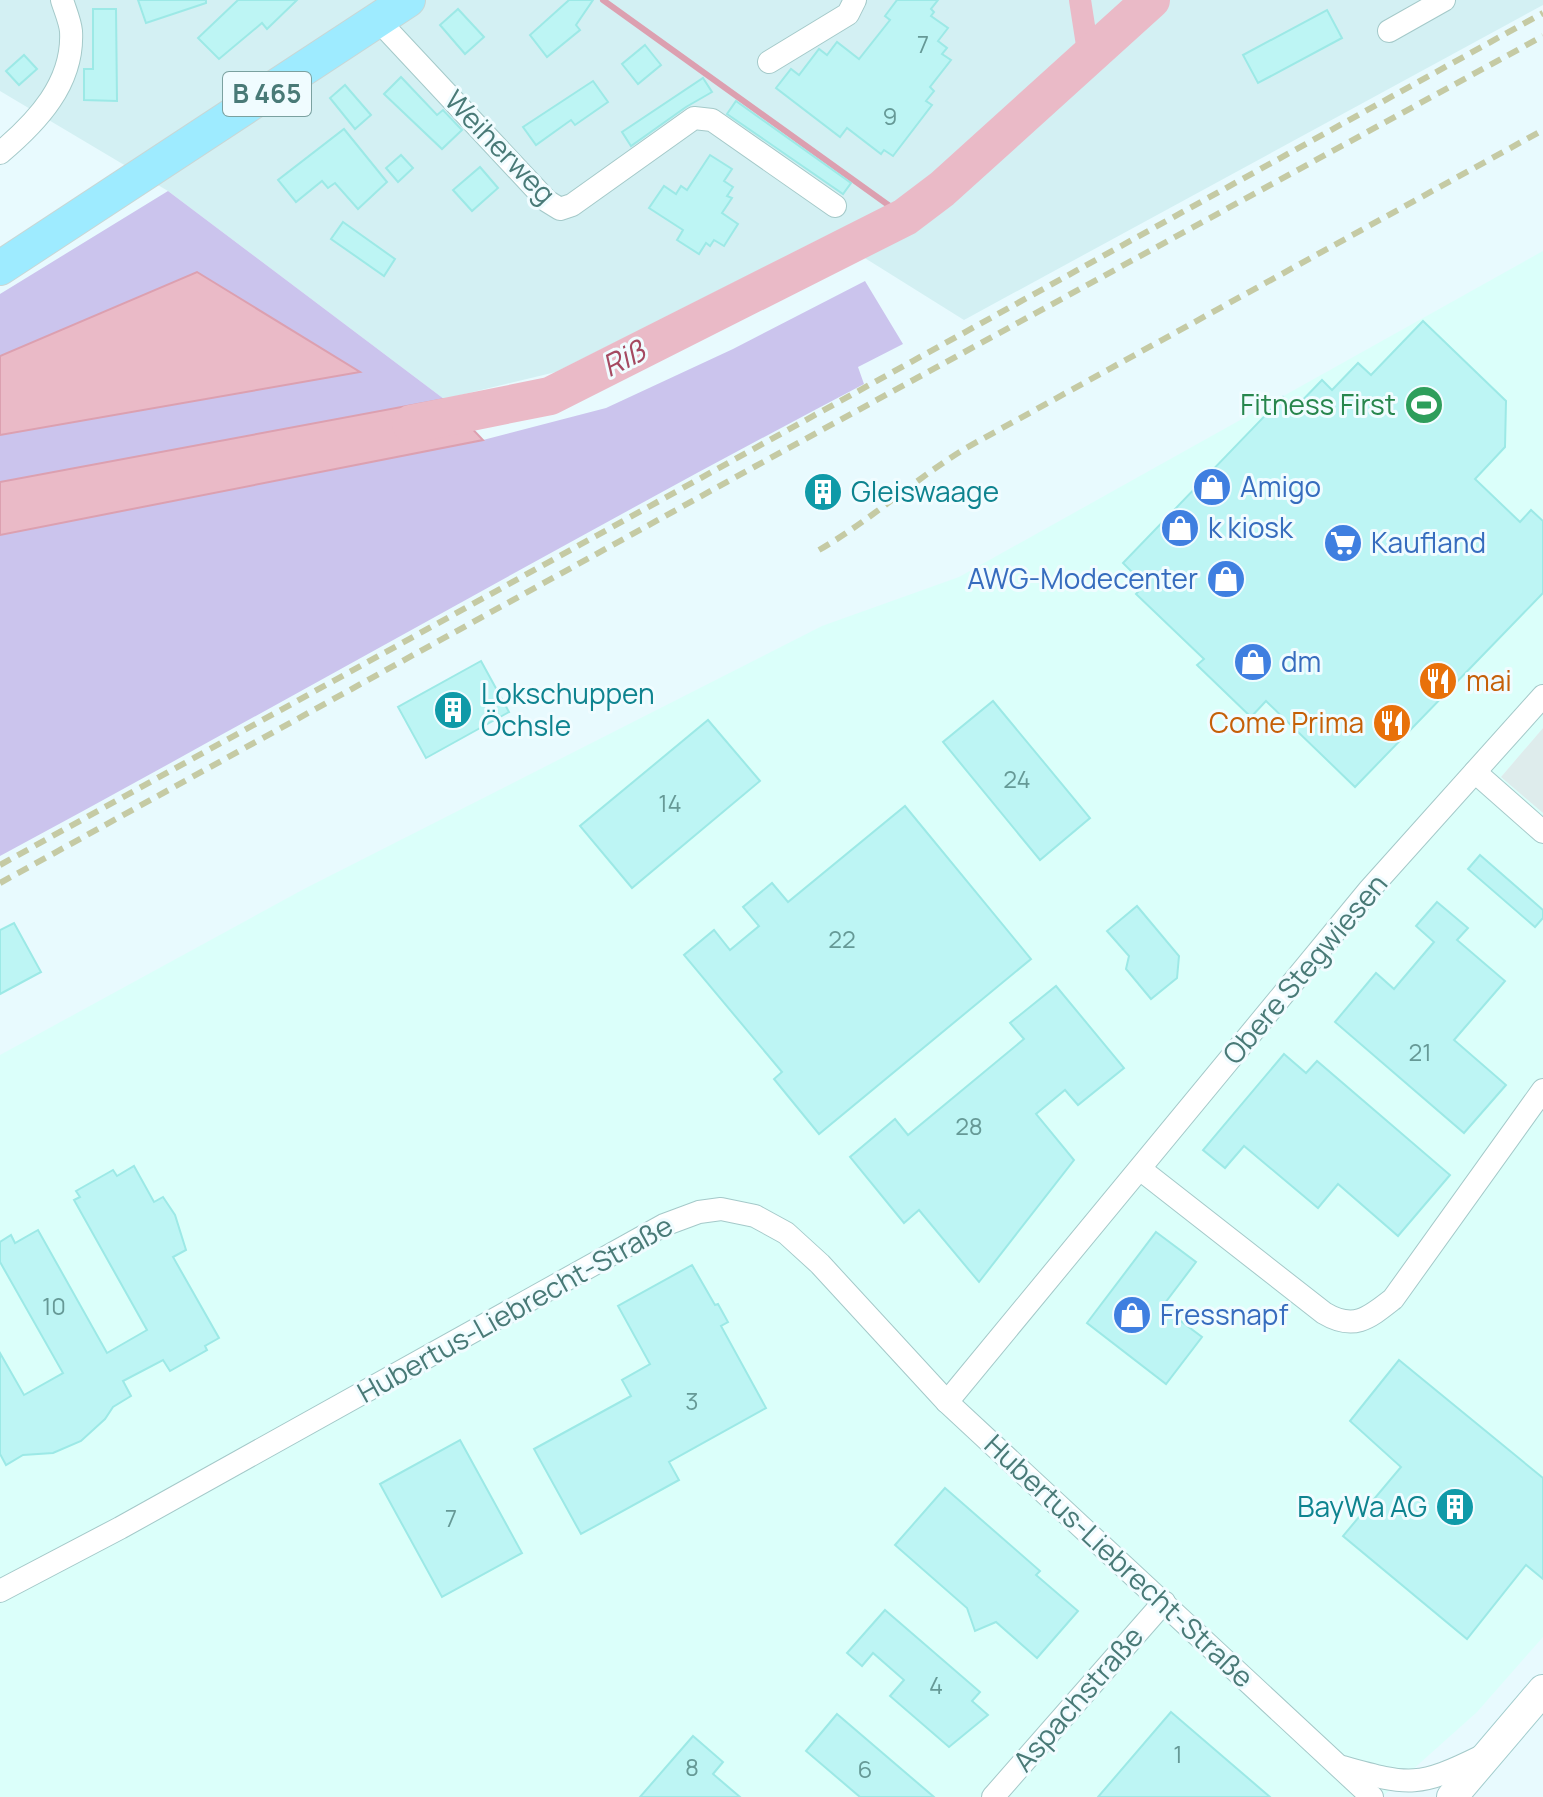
<svg xmlns="http://www.w3.org/2000/svg" width="1543" height="1797" viewBox="0 0 1543 1797" font-family="Manrope,sans-serif">
	<style>
		.residential { fill: #d3f0f3 }
		.commercial { fill: #dbfffa }
		.industrial { fill: #deecec }
		.green { fill: #cbc4ed }
		.water { fill: #eabac7; stroke: #dca0b0; stroke-width: 2 }
		.lines { fill: none; stroke-linecap: round; stroke-linejoin: round }
		.stream { stroke: #dca0b0; stroke-width: 6 }
		.canal { stroke: #eabac7; stroke-width: 22 }
		.river { stroke: #eabac7; stroke-width: 38 }
		.building { fill: #bdf5f4; stroke: #9ce9e6; stroke-width: 2 }
		.street-casing { stroke: #a4c9c9; stroke-width: 24 }
		.secondary-casing { stroke: #a2cccd; stroke-width: 32 }
		.primary-casing { stroke: #c8d7d6; stroke-width: 36 }
		.street { stroke: #fff; stroke-width: 22 }
		.secondary { stroke: #fff; stroke-width: 30 }
		.primary { stroke: #9eebff; stroke-width: 34 }
		.rail { stroke: #c5caa4; stroke-width: 6; stroke-dasharray: 12 8; stroke-linecap: butt }
		.labels { text-anchor: middle; stroke-width: 6; stroke-linejoin: round; paint-order: stroke }
		.number-label { font-size: 24px; fill: #669996 }
		.shield { fill: #f0fcff; stroke: #7ba1a0; stroke-width: 2 }
		.shield-label { font-size: 26px; font-weight: bold; fill: #497a77 }
		.street-label { font-size: 28px; fill: #497a77; stroke: #f0fcff }
		.leisure-label { font-size: 28px; fill: #27864d; stroke: #f0fcff; text-anchor: end }
		.shop-label { font-size: 28px; fill: #366cbe; stroke: #f0fcff; text-anchor: start }
		.culture-label { font-size: 28px; fill: #0d838f; stroke: #f0fcff; text-anchor: start }
		.food-label { font-size: 28px; fill: #c56008; stroke: #f0fcff; text-anchor: start }
		.water-label { font-size: 30px; font-style: italic; fill: #a54961; stroke: #f0fcff }
	</style>
	<rect width="100%" height="100%" fill="#e8fafe"/>
	<!-- residential -->
	<polygon class="residential" points="0,0 1543,0 1543,5 964,320 828,235 556,372 444,399 168,191 0,91"/>
	<!-- commercial -->
	<polygon class="commercial" points="1543,251 1543,728 1501,777 1543,813 1543,1637 1477,1712 1382,1797 0,1797 0,1055 304,889 822,626 959,577"/>
	<!-- industrial -->
	<polygon class="industrial" points="1543,728 1543,813 1501,777"/>
	<!-- green -->
	<g class="green">
		<polygon points="168,191 444,399 0,482 0,435 359,372 197,272 0,356 0,294"/>
		<path d="M865 281 903 344 858 367 864 384C573 537 289 700 0 856V535L483 440 606 408 733 349Z"/>
	</g>
	<!-- water -->
	<g class="water">
		<polygon points="197,272 360,372 0,435 0,356"/>
		<polygon points="444,399 483,440 0,535 0,482"/>
	</g>
	<g class="lines">
		<!-- stream -->
		<polyline class="stream" points="603,0 905,217"/>
		<!-- canal -->
		<polyline class="canal" points="1080,0 1089,58"/>
		<!-- river -->
		<polyline class="river" points="411,424 550,396 905,217 942,189 1151,0"/>
	</g>
	<!-- building -->
	<g class="building">
		<polygon points="138,0 206,0 206,3 146,23"/>
		<polygon points="238,0 297,0 267,29 262,23 219,59 198,38"/>
		<polygon points="569,0 593,0 576,25 580,30 547,57 530,35"/>
		<polygon points="897,0 938,0 931,9 934,12 931,16 948,28 938,41 947,48 942,54 951,60 930,87 934,91 926,101 932,105 893,156 884,150 881,154 847,128 840,137 776,88 791,69 799,75 819,49 827,55 837,42 859,59 890,20 885,16"/>
		<polygon points="93,9 116,9 117,101 84,100 84,69 93,69"/>
		<polygon points="458,9 484,37 465,54 440,25"/>
		<polygon points="1327,10 1342,38 1258,83 1243,55"/>
		<polygon points="645,45 661,65 638,84 622,64"/>
		<polygon points="24,55 37,69 19,85 6,71"/>
		<polygon points="401,77 437,115 443,110 462,130 442,149 384,94"/>
		<polygon points="703,78 712,92 686,107 631,146 622,132"/>
		<polygon points="593,81 608,102 575,125 571,120 536,145 523,127"/>
		<polygon points="345,85 371,115 355,129 330,98"/>
		<polygon points="736,101 851,183 843,194 727,114"/>
		<polygon points="344,129 387,182 358,209 335,183 328,188 322,181 296,202 278,180"/>
		<polygon points="401,155 413,168 398,182 386,168"/>
		<polygon points="710,155 732,169 724,181 733,187 727,196 732,198 722,213 738,224 724,246 714,240 710,246 706,243 699,254 677,240 683,230 649,208 664,186 676,194 681,186 687,190"/>
		<polygon points="480,167 498,188 472,211 453,190"/>
		<polygon points="343,222 395,259 384,276 331,239"/>
		<polygon points="1423,321 1506,401 1505,447 1475,479 1520,522 1531,510 1543,521 1543,593 1355,787 1266,701 1251,717 1197,665 1204,659 1136,594 1145,585 1123,563 1283,397 1295,408 1322,380 1332,390 1358,363 1371,375"/>
		<polygon points="481,661 509,712 426,758 398,707"/>
		<polygon points="993,701 1090,818 1040,860 943,742"/>
		<polygon points="708,720 760,781 632,888 580,826"/>
		<polygon points="905,806 1031,959 819,1134 774,1079 782,1072 684,955 714,930 730,950 759,926 743,907 772,883 788,902"/>
		<polygon points="1480,855 1543,910 1543,918 1535,927 1468,869"/>
		<polygon points="1437,902 1468,928 1457,940 1505,981 1454,1040 1506,1085 1464,1133 1335,1022 1376,973 1394,989 1434,942 1416,926"/>
		<polygon points="1137,906 1179,956 1177,978 1151,999 1126,969 1129,956 1107,931"/>
		<polygon points="14,923 41,972 0,994 0,930"/>
		<polygon points="1056,986 1124,1068 1078,1105 1065,1090 1036,1114 1074,1160 979,1282 919,1210 904,1223 850,1157 895,1119 908,1135 1024,1039 1010,1023"/>
		<polygon points="1284,1054 1306,1073 1317,1061 1450,1175 1398,1236 1338,1184 1318,1208 1244,1146 1225,1168 1203,1150"/>
		<polygon points="134,1166 154,1202 163,1197 175,1215 186,1250 173,1257 219,1338 205,1346 207,1350 170,1371 163,1360 123,1381 131,1396 113,1407 105,1419 81,1441 53,1453 23,1455 6,1465 0,1454 0,1353 24,1395 63,1373 0,1262 0,1242 11,1235 15,1243 38,1230 107,1353 147,1330 74,1200 80,1197 76,1191 113,1170 117,1176"/>
		<polygon points="1156,1232 1196,1262 1162,1307 1202,1337 1166,1384 1087,1323"/>
		<polygon points="692,1265 715,1305 718,1304 728,1322 721,1326 766,1408 669,1462 679,1480 581,1534 534,1449 631,1396 622,1380 650,1364 618,1306"/>
		<polygon points="1399,1360 1543,1478 1543,1579 1526,1565 1467,1639 1343,1536 1401,1467 1350,1421"/>
		<polygon points="460,1440 522,1553 442,1597 380,1484"/>
		<polygon points="945,1488 1040,1571 1036,1575 1078,1611 1037,1658 996,1622 975,1631 967,1608 895,1545"/>
		<polygon points="885,1610 980,1692 972,1701 988,1715 949,1747 890,1696 904,1680 873,1653 862,1666 847,1653"/>
		<polygon points="1171,1712 1270,1797 1098,1797"/>
		<polygon points="837,1714 934,1797 860,1797 806,1751"/>
		<polygon points="693,1736 723,1762 713,1774 740,1797 640,1797"/>
	</g>
	<g class="lines">
		<defs>
			<g id="street">
				<polyline points="378,20 547,201 560,209 572,205 694,118 712,120 835,206"/>
				<polyline points="1389,31 1444,0"/>
				<polyline points="769,62 848,14 855,0"/>
				<path d="M0 153C37 122 74 83 71 31 70 21 65 10 62 0"/>
				<polyline points="1475,772 1543,832"/>
				<path d="M1140 1169 1324 1313C1354 1331 1369 1318 1393 1299L1543 1090"/>
				<polyline points="947,1402 1370,889 1543,696"/>
				<polyline points="0,1591 120,1528 664,1225 699,1212 721,1209 755,1216 786,1233 820,1264 947,1402 1372,1797"/>
				<path d="M1343 1767C1410 1786 1419 1787 1482 1756"/>
				<polyline points="993,1797 1164,1602"/>
			</g>
			<polyline id="secondary" points="1452,1797 1543,1690"/>
			<polyline id="primary" points="0,268 408,0"/>
		</defs>
		<!-- street casing -->
		<use href="#street" class="street-casing"/>
		<!-- secondary casing -->
		<use href="#secondary" class="secondary-casing"/>
		<!-- primary casing -->
		<use href="#primary" class="primary-casing"/>
		<!-- street -->
		<use href="#street" class="street"/>
		<!-- secondary -->
		<use href="#secondary" class="secondary"/>
		<!-- primary -->
		<use href="#primary" class="primary"/>
		<!-- rail -->
		<g class="rail">
			<path d="M819 550C871 520 915 479 966 448L1543 130"/>
			<polyline points="0,865 1543,13"/>
			<polyline points="0,883 754,467 1543,36"/>
		</g>
	</g>
	<!-- icons -->
	<defs>
		<symbol id="stadium-disc" viewBox="-11 -11 22 22"><circle r="9.5" fill="#2e9e5b" stroke="#f0fcff"/><path d="M0-5a6.5 5 0 1 0 0 10a6.5 5 0 1 0 0-10ZM-3.5-1.8h7v3.6h-7Z" fill="#fff"/></symbol>
		<symbol id="shop-disc" viewBox="-11 -11 22 22"><circle r="9.5" fill="#3f7fe0" stroke="#f0fcff"/><path d="M-5-2.5h2.3a2.7 3.5 0 0 1 5.4 0H5L5.5 6h-11ZM-1.5-2.5h3a1.5 2.3 0 0 0-3 0Z" fill="#fff"/></symbol>
		<symbol id="building-disc" viewBox="-11 -11 22 22"><circle r="9.5" fill="#0f9aa8" stroke="#f0fcff"/><path d="M-4-6H4V6H1V3H-1V6H-4ZM-2.5-4.3h1.7v1.8h-1.7ZM.8-4.3h1.7v1.8H.8ZM-2.5-1h1.7V.8h-1.7ZM.8-1h1.7V.8H.8Z" fill="#fff"/></symbol>
		<symbol id="supermarket-disc" viewBox="-11 -11 22 22"><circle r="9.5" fill="#3f7fe0" stroke="#f0fcff"/><path d="M-6-5.5h2.5l.6 2H6L4.5 2H-2.5L-4.4-4H-6ZM-1.5 3.2a1.3 1.3 0 1 0 .1 0ZM3 3.2a1.3 1.3 0 1 0 .1 0Z" fill="#fff"/></symbol>
		<symbol id="restaurant-disc" viewBox="-11 -11 22 22"><circle r="9.5" fill="#e8710a" stroke="#f0fcff"/><path d="M-5-6h1v4h1v-4h1v4h1v-4h1v5L-1.5 .5V6h-2V.5L-5-1ZM5-6V6H3V1.5H1.5Q1.5-4 5-6Z" fill="#fff"/></symbol>
	</defs>
	<g fill-rule="evenodd">
		<use href="#stadium-disc" x="1402" y="383" width="44" height="44"/>
		<use href="#shop-disc" x="1190" y="465" width="44" height="44"/>
		<use href="#building-disc" x="801" y="470" width="44" height="44"/>
		<use href="#shop-disc" x="1158" y="506" width="44" height="44"/>
		<use href="#supermarket-disc" x="1321" y="521" width="44" height="44"/>
		<use href="#shop-disc" x="1204" y="557" width="44" height="44"/>
		<use href="#shop-disc" x="1231" y="640" width="44" height="44"/>
		<use href="#restaurant-disc" x="1416" y="659" width="44" height="44"/>
		<use href="#building-disc" x="431" y="688" width="44" height="44"/>
		<use href="#restaurant-disc" x="1370" y="701" width="44" height="44"/>
		<use href="#shop-disc" x="1110" y="1293" width="44" height="44"/>
		<use href="#building-disc" x="1433" y="1485" width="44" height="44"/>
	</g>
	<g class="labels">
		<!-- number labels -->
		<g class="number-label">
			<text x="923" y="53">7</text>
			<text x="890" y="125">9</text>
			<text x="1017" y="788">24</text>
			<text x="670" y="812">14</text>
			<text x="842" y="948">22</text>
			<text x="1420" y="1061">21</text>
			<text x="969" y="1135">28</text>
			<text x="54" y="1315">10</text>
			<text x="692" y="1410">3</text>
			<text x="451" y="1527">7</text>
			<text x="936" y="1694">4</text>
			<text x="1178" y="1763">1</text>
			<text x="692" y="1776">8</text>
			<text x="865" y="1778">6</text>
		</g>
		<!-- shield labels -->
		<rect class="shield" x="223" y="72" width="88" height="44" rx="6"/>
		<g class="shield-label">
			<text x="267" y="103">B 465</text>
		</g>
		<!-- street labels -->
		<g class="street-label">
			<text transform="translate(500 147) rotate(46)" y="10">Weiherweg</text>
			<text transform="translate(1305 969) rotate(-50)" y="10">Obere Stegwiesen</text>
			<text transform="translate(515 1309) rotate(-29)" y="10">Hubertus-Liebrecht-Straße</text>
			<text transform="translate(1119 1561) rotate(43)" y="10">Hubertus-Liebrecht-Straße</text>
			<text transform="translate(1078 1699) rotate(-49)" y="10">Aspachstraße</text>
		</g>
		<!-- leisure labels -->
		<g class="leisure-label">
			<text x="1396" y="415">Fitness First</text>
		</g>
		<!-- shop labels -->
		<g class="shop-label">
			<text x="1240" y="497">Amigo</text>
			<text x="1208" y="538">k kiosk</text>
			<text x="1371" y="553">Kaufland</text>
			<text x="1198" y="589" text-anchor="end">AWG-Modecenter</text>
			<text x="1281" y="672">dm</text>
			<text x="1160" y="1325">Fressnapf</text>
		</g>
		<!-- culture labels -->
		<g class="culture-label">
			<text x="851" y="502">Gleiswaage</text>
			<text x="481" y="704">Lokschuppen<tspan x="481" dy="32">Öchsle</tspan></text>
			<text x="1427" y="1517" text-anchor="end">BayWa AG</text>
		</g>
		<!-- food labels -->
		<g class="food-label">
			<text x="1466" y="691">mai</text>
			<text x="1364" y="733" text-anchor="end">Come Prima</text>
		</g>
		<!-- water labels -->
		<g class="water-label">
			<text transform="translate(624 359) rotate(-27)" y="10">Riß</text>
		</g>
	</g>
</svg>
